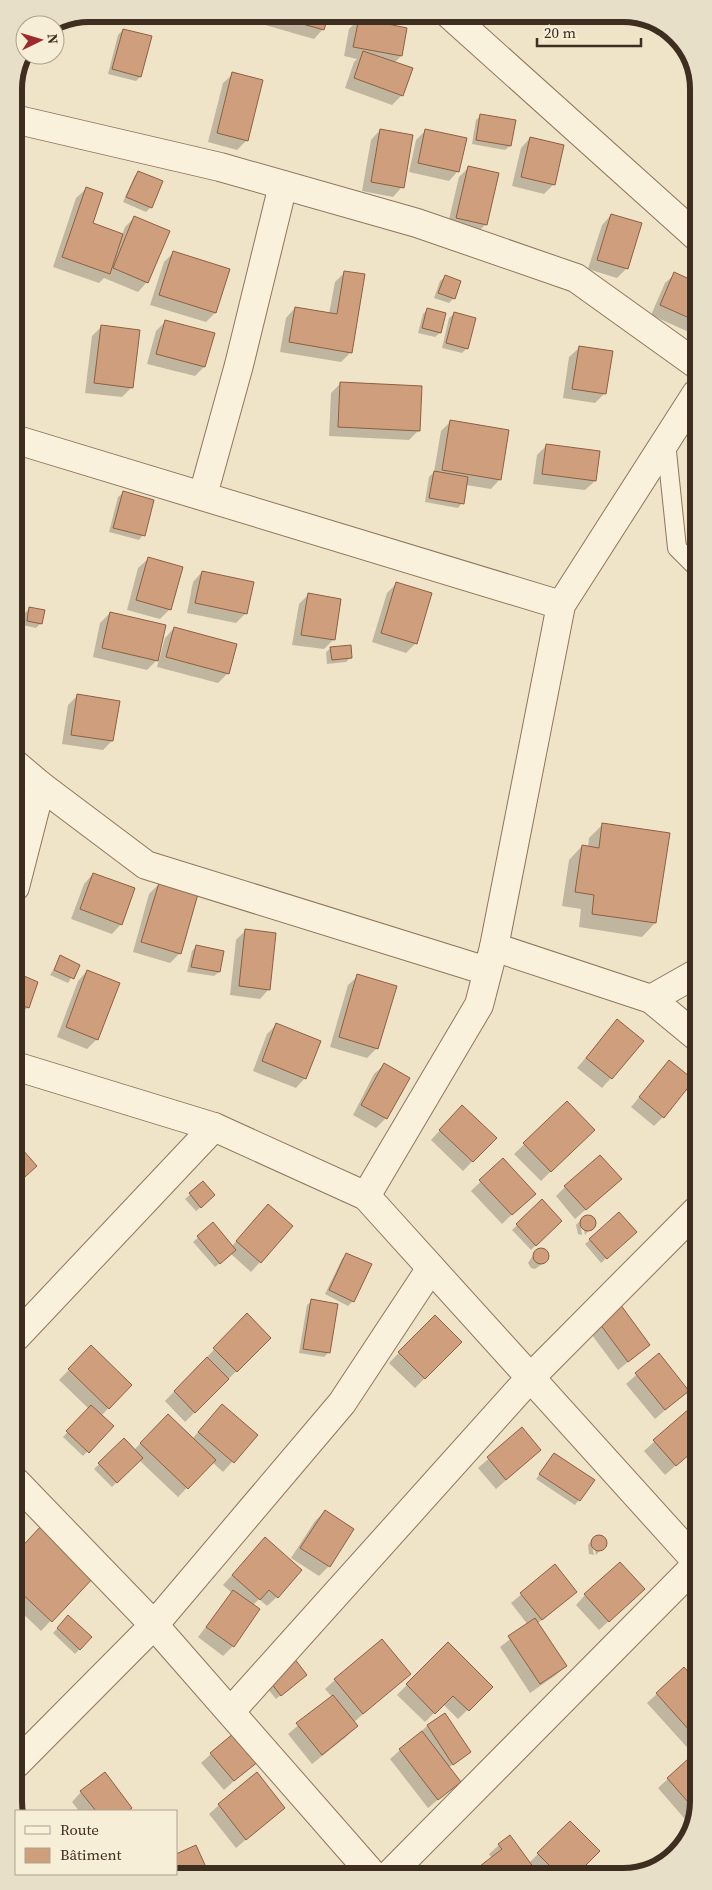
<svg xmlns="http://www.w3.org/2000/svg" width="712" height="1890" viewBox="0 0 712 1890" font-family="'Source Serif 4',serif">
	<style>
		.shadow { fill: #0003 }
		.building { fill: #cf9f7d; stroke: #8d5f41 }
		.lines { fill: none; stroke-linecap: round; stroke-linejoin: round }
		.service-casing { stroke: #8d765c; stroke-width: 20 }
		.minor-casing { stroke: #8d765c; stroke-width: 30 }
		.service { stroke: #faf1dc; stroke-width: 18 }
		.minor { stroke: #faf1dc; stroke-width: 28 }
		.rim { fill: none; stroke: #3d2e20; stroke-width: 6 }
	</style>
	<rect width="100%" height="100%" fill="#f0e4c8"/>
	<!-- shadow -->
	<g class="shadow">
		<polygon points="268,14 328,14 323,29 314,39 265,25"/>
		<polygon points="359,19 401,56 394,63 402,95 392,105 345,88 354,62 357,59 344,56 349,29"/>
		<polygon points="69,22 59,34 55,34 55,28"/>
		<polygon points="123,30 140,77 136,81 108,74 118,35"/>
		<polygon points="233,74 247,140 237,150 208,142 223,83"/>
		<polygon points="481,115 510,146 505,150 472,144 476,120"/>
		<polygon points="380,130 402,187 393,197 362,191 371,140"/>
		<polygon points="425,131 458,171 449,181 409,172 416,140"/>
		<polygon points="530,138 554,184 544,194 512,186 521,148"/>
		<polygon points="469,167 486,224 476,234 447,228 459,177"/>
		<polygon points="138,172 151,207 146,212 123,202 134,177"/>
		<polygon points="86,189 91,224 122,235 125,227 135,217 147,282 138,292 104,278 99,283 53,267 76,198"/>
		<polygon points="611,215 627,268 617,278 588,269 602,225"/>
		<polygon points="174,252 215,313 206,322 150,305 164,262"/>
		<polygon points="345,272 350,353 341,362 280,352 286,318 295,308 329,314 335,282"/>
		<polygon points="675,274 696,283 696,328 691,333 651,315 665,283"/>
		<polygon points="445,277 454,298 449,303 434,298 440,281"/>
		<polygon points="427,310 440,333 435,337 418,333 423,314"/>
		<polygon points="454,314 467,348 462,353 442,348 449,318"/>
		<polygon points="165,322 204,367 195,376 147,364 156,331"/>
		<polygon points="102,326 132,387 122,397 85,393 92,336"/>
		<polygon points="579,348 605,393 595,403 563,398 569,357"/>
		<polygon points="341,383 419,430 409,440 329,436 331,393"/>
		<polygon points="450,422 500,479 491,489 466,485 462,503 458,508 425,502 429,477 434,472 441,431"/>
		<polygon points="547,445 599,452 595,481 585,490 533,484 537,455"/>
		<polygon points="123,493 143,535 139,540 109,532 118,497"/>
		<polygon points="148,559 170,609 160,619 127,610 138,568"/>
		<polygon points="202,572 246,613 236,623 187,613 193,582"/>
		<polygon points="397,583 416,643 406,653 372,642 387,593"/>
		<polygon points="308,595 339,600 333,640 324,649 292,645 299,604"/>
		<polygon points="30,608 41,623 36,628 23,625 25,613"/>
		<polygon points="110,613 157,660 147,670 93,657 100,623"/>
		<polygon points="174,628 228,673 218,683 157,667 165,638"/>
		<polygon points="331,648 350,658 346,662 327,664 326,652"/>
		<polygon points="77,696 112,741 103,750 62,744 68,705"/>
		<polygon points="603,824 668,834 655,923 642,937 579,927 581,909 562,906 569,860 582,846 588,847 589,838"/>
		<polygon points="93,874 121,924 112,934 71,919 84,884"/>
		<polygon points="159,884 180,953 170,963 133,952 149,894"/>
		<polygon points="246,930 269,989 260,999 230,995 236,940"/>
		<polygon points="196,946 219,972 214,976 187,972 192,951"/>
		<polygon points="61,957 79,965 68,983 50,975"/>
		<polygon points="87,971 97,1039 87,1049 57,1037 78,981"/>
		<polygon points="358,976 377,1048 367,1058 330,1047 348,985"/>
		<polygon points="24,978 28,1007 23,1012 15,1009 15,996 20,983"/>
		<polygon points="276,1025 305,1078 296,1088 253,1071 267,1034"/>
		<polygon points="608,1031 611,1078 602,1088 577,1068"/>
		<polygon points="669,1062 663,1117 654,1126 631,1107"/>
		<polygon points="384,1065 408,1078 386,1118 376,1128 353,1115 374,1074"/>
		<polygon points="567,1103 593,1130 541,1181 514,1154"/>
		<polygon points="453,1116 495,1138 463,1171 431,1140"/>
		<polygon points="503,1160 524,1203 502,1224 471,1191"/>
		<polygon points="203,1183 209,1200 196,1211 185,1199"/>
		<polygon points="565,1187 610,1188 575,1219 556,1196"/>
		<polygon points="542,1201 560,1221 531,1250 512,1230"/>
		<polygon points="619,1214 631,1236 601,1263 585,1244"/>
		<polygon points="259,1215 260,1262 251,1272 231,1254 215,1267 193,1242 213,1224 232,1246"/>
		<polygon points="585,1216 590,1216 594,1219 595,1223 585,1235 582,1219"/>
		<polygon points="580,1221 582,1235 578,1234 576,1225"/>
		<polygon points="543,1249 547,1252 548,1257 545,1262 535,1269 531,1268 528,1263 533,1255 538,1250"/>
		<polygon points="347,1254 353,1301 348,1306 325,1294 342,1259"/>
		<polygon points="312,1301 329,1352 324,1357 299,1353 307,1305"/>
		<polygon points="247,1315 270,1338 185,1422 165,1401"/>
		<polygon points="435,1316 461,1342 415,1388 389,1363"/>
		<polygon points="598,1321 649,1345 618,1370 589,1331"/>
		<polygon points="698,1327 698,1348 687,1338"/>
		<polygon points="91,1347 130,1385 101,1416 112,1426 83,1456 63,1437 89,1409 59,1380"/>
		<polygon points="659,1355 687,1391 655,1419 626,1384"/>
		<polygon points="689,1410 698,1446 665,1475 644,1451"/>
		<polygon points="168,1415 192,1439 213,1415 256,1435 223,1472 212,1462 178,1497 139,1460 112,1487 94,1469 124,1440 134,1450"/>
		<polygon points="522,1429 530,1459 496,1489 478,1468"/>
		<polygon points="554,1454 593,1480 575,1505 536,1479"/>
		<polygon points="325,1511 352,1529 329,1566 319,1576 291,1558 315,1521"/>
		<polygon points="597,1536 602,1536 606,1544 596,1555 593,1539"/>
		<polygon points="591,1541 594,1555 589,1554 588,1545"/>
		<polygon points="256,1548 277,1597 267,1606 259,1599 253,1605 259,1609 233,1646 223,1656 198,1637 232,1593 223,1585"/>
		<polygon points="16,1554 93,1576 41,1631 16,1607"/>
		<polygon points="555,1566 576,1592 537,1624 565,1666 556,1675 530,1693 500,1647 528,1625 511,1603"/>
		<polygon points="585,1595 633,1599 599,1630 576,1605"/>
		<polygon points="68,1617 91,1637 75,1654 53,1633"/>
		<polygon points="448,1643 491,1687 458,1719 443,1704 425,1722 397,1695"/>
		<polygon points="684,1669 698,1685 698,1801 690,1825 658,1788 694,1755 647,1703"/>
		<polygon points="409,1674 353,1723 356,1726 347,1736 312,1764 288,1734 332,1697 325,1689 335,1680"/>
		<polygon points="306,1675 276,1699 264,1684"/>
		<polygon points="445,1715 464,1756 448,1768 459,1782 428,1808 390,1759 427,1726"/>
		<polygon points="211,1754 262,1756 224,1790 201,1763"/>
		<polygon points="81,1792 130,1808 127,1811 79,1811 72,1802"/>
		<polygon points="219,1805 284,1808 236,1848 209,1814"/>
		<polygon points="570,1822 575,1874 539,1874 533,1868 527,1874 474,1874 492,1858 489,1854 509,1836 529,1863"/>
		<polygon points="144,1874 176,1874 209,1876 142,1876"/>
	</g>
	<!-- building -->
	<g class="building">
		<polygon points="274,14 329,14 324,30 274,16"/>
		<polygon points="359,18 407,28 402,56 353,47"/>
		<polygon points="123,29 152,36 141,77 112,69"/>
		<polygon points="363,51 413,68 403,96 354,78"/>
		<polygon points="232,72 263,80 248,141 217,133"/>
		<polygon points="480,114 516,120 511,146 476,140"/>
		<polygon points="380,129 413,135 404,188 371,182"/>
		<polygon points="425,129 467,138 459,172 418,163"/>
		<polygon points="530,137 564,145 555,185 521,177"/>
		<polygon points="468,166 499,173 487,225 456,218"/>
		<polygon points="138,171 163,181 152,208 126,197"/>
		<polygon points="86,187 103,193 93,223 123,234 110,274 62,257"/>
		<polygon points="611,214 642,223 628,269 597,260"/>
		<polygon points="134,216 170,231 148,283 113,268"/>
		<polygon points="173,251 230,269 216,313 159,295"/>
		<polygon points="344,271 365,274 352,353 289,342 295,307 337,314"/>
		<polygon points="674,272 696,282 696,321 660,305"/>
		<polygon points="445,275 461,281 455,299 438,293"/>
		<polygon points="427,308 446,313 441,333 422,328"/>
		<polygon points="454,312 476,318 468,349 446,343"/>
		<polygon points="165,320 215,333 205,367 156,354"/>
		<polygon points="101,325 140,330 133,388 94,383"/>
		<polygon points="579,346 613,351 606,394 572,389"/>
		<polygon points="340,382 422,386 420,431 338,427"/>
		<polygon points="450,420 509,430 501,480 442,470"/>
		<polygon points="546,444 600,451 596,481 542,474"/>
		<polygon points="434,471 468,477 464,504 429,498"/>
		<polygon points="123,491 154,500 145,536 113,528"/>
		<polygon points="148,557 183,567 171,610 136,600"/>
		<polygon points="202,571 254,582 247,614 195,603"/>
		<polygon points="396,582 432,593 417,644 381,633"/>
		<polygon points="308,593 341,599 335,640 301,635"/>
		<polygon points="29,607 45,610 42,624 27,621"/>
		<polygon points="110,612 166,625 158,661 102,648"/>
		<polygon points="174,627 237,644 229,674 166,657"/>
		<polygon points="351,645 352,658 332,660 330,647"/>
		<polygon points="77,694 120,701 113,741 71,735"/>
		<polygon points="602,823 670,833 656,923 592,914 594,895 575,892 582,845 599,848"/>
		<polygon points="93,873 135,888 122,925 80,909"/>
		<polygon points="159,883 198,894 181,954 141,942"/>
		<polygon points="245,929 276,933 270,990 239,986"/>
		<polygon points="196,945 224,951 220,972 191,967"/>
		<polygon points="60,955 80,965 74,979 54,970"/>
		<polygon points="87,970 120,983 98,1040 66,1027"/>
		<polygon points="357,974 397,986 378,1049 339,1037"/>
		<polygon points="24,976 38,982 29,1008 15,1003"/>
		<polygon points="617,1019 644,1041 612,1079 586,1058"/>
		<polygon points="276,1023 321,1041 306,1079 262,1061"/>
		<polygon points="669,1060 694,1080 664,1118 639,1097"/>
		<polygon points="384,1063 410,1078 387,1119 361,1105"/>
		<polygon points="567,1101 595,1130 551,1172 523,1143"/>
		<polygon points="462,1105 497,1138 473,1162 439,1130"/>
		<polygon points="15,1141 37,1166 15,1186"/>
		<polygon points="600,1155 622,1179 586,1210 564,1186"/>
		<polygon points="503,1158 536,1194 512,1215 479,1180"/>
		<polygon points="203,1181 215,1195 201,1208 189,1193"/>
		<polygon points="542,1199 562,1221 536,1246 516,1224"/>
		<polygon points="268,1204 293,1226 261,1263 236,1241"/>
		<polygon points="619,1212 637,1232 607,1259 589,1239"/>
		<circle cx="588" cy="1223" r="8"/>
		<polygon points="213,1222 236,1250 220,1264 197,1236"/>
		<circle cx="541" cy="1256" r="8"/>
		<polygon points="346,1253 372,1264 354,1302 329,1290"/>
		<polygon points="311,1299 338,1304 330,1353 303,1349"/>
		<polygon points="620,1304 650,1345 628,1362 597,1320"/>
		<polygon points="247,1313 271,1338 237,1372 213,1348"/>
		<polygon points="435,1315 462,1342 425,1379 398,1352"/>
		<polygon points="91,1345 132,1385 109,1409 68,1369"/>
		<polygon points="659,1353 689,1391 665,1410 635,1373"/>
		<polygon points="207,1357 229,1379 195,1413 174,1391"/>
		<polygon points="222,1404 258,1435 234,1463 198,1432"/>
		<polygon points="91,1405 114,1426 89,1453 66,1431"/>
		<polygon points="690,1408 698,1417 698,1447 676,1466 653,1440"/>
		<polygon points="168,1414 216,1460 188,1489 140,1443"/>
		<polygon points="522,1427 541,1450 506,1480 487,1457"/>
		<polygon points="124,1438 143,1458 117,1483 98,1463"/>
		<polygon points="554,1453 595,1480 580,1501 539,1474"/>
		<polygon points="325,1510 354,1529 330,1567 300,1548"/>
		<polygon points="42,1525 95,1576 52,1622 16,1588 16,1553"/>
		<circle cx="599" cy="1543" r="8"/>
		<polygon points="265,1537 302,1570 278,1598 269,1590 260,1600 232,1575"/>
		<polygon points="620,1562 645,1589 609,1622 584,1594"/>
		<polygon points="555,1564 577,1592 542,1620 520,1593"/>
		<polygon points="233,1590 260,1609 234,1647 206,1627"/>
		<polygon points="68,1615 92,1637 80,1650 57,1628"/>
		<polygon points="535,1618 567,1666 540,1684 508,1636"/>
		<polygon points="382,1639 411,1674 363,1714 334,1679"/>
		<polygon points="448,1642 493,1687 469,1711 453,1696 435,1714 406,1684"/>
		<polygon points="294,1658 307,1675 281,1696 268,1679"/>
		<polygon points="684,1667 698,1683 698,1740 656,1693"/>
		<polygon points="333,1695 358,1726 322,1755 296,1723"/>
		<polygon points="445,1713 471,1752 453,1765 427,1725"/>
		<polygon points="240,1728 264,1757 234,1781 210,1753"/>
		<polygon points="422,1731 461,1782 438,1800 399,1749"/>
		<polygon points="698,1750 698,1801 695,1810 667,1778"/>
		<polygon points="105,1772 132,1808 128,1811 96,1811 80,1791"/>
		<polygon points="257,1772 285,1808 246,1840 218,1804"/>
		<polygon points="570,1821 600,1851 577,1874 558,1874 537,1853"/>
		<polygon points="510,1835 534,1868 527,1874 486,1874 480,1866 502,1849 498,1844"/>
		<polygon points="196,1845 210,1876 156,1876 155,1874 176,1874 176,1854"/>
	</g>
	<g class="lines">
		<defs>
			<polyline id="service" points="666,442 677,548 696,567"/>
			<g id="minor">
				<polyline points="449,14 696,236"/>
				<polyline points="14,119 220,167 417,223 576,278 696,364"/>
				<polyline points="14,439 561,605"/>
				<polyline points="203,495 239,365 283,185"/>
				<polyline points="15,764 41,786 146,865 487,971"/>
				<polyline points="15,887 41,786"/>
				<polyline points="494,947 651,999 697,1037"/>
				<polyline points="651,999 697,973"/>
				<polyline points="15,1066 214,1127 366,1196 698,1563 389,1875"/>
				<polyline points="366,1196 479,1005 494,947 561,605 696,394"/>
				<polyline points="16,1337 214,1127"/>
				<polyline points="16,1482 154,1625 373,1875"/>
				<polyline points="231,1711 530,1378 697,1210"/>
				<polyline points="16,1764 154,1625 342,1403 431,1268"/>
			</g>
		</defs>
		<!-- service casing -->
		<use href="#service" class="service-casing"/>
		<!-- minor casing -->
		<use href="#minor" class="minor-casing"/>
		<!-- service -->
		<use href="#service" class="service"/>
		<!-- minor -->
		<use href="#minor" class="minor"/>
	</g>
	<!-- crop -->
	<path d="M0 0H712V1890H0ZM89 22H623A67 67 0 0 1 690 89V1801A67 67 0 0 1 623 1868H89A67 67 0 0 1 22 1801V89A67 67 0 0 1 89 22Z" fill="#e8dfc9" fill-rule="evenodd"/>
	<path class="rim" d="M89 22H623A67 67 0 0 1 690 89V1801A67 67 0 0 1 623 1868H89A67 67 0 0 1 22 1801V89A67 67 0 0 1 89 22Z"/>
	<!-- legend -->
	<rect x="15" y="1810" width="162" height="65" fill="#f7eed8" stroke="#ada18e"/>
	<rect x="25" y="1826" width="25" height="8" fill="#faf1dc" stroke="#ada18e"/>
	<text x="60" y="1835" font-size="15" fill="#3d2e20">Route</text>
	<rect x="25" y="1848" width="25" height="15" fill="#cf9f7d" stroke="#ada18e"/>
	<text x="60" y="1860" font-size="15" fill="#3d2e20">Bâtiment</text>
	<!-- north arrow -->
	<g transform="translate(40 40) rotate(85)"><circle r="24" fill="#f7eed8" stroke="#ada18e"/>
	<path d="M0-4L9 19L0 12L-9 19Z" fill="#9e2a2b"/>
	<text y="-8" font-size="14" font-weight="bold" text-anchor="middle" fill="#3d2e20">N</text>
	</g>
	<!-- scale -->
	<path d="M537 38v8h104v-8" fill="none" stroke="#3d2e20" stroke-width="2.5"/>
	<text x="544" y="38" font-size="15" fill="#3d2e20" stroke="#f7eed8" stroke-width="4" paint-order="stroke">20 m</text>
</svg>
